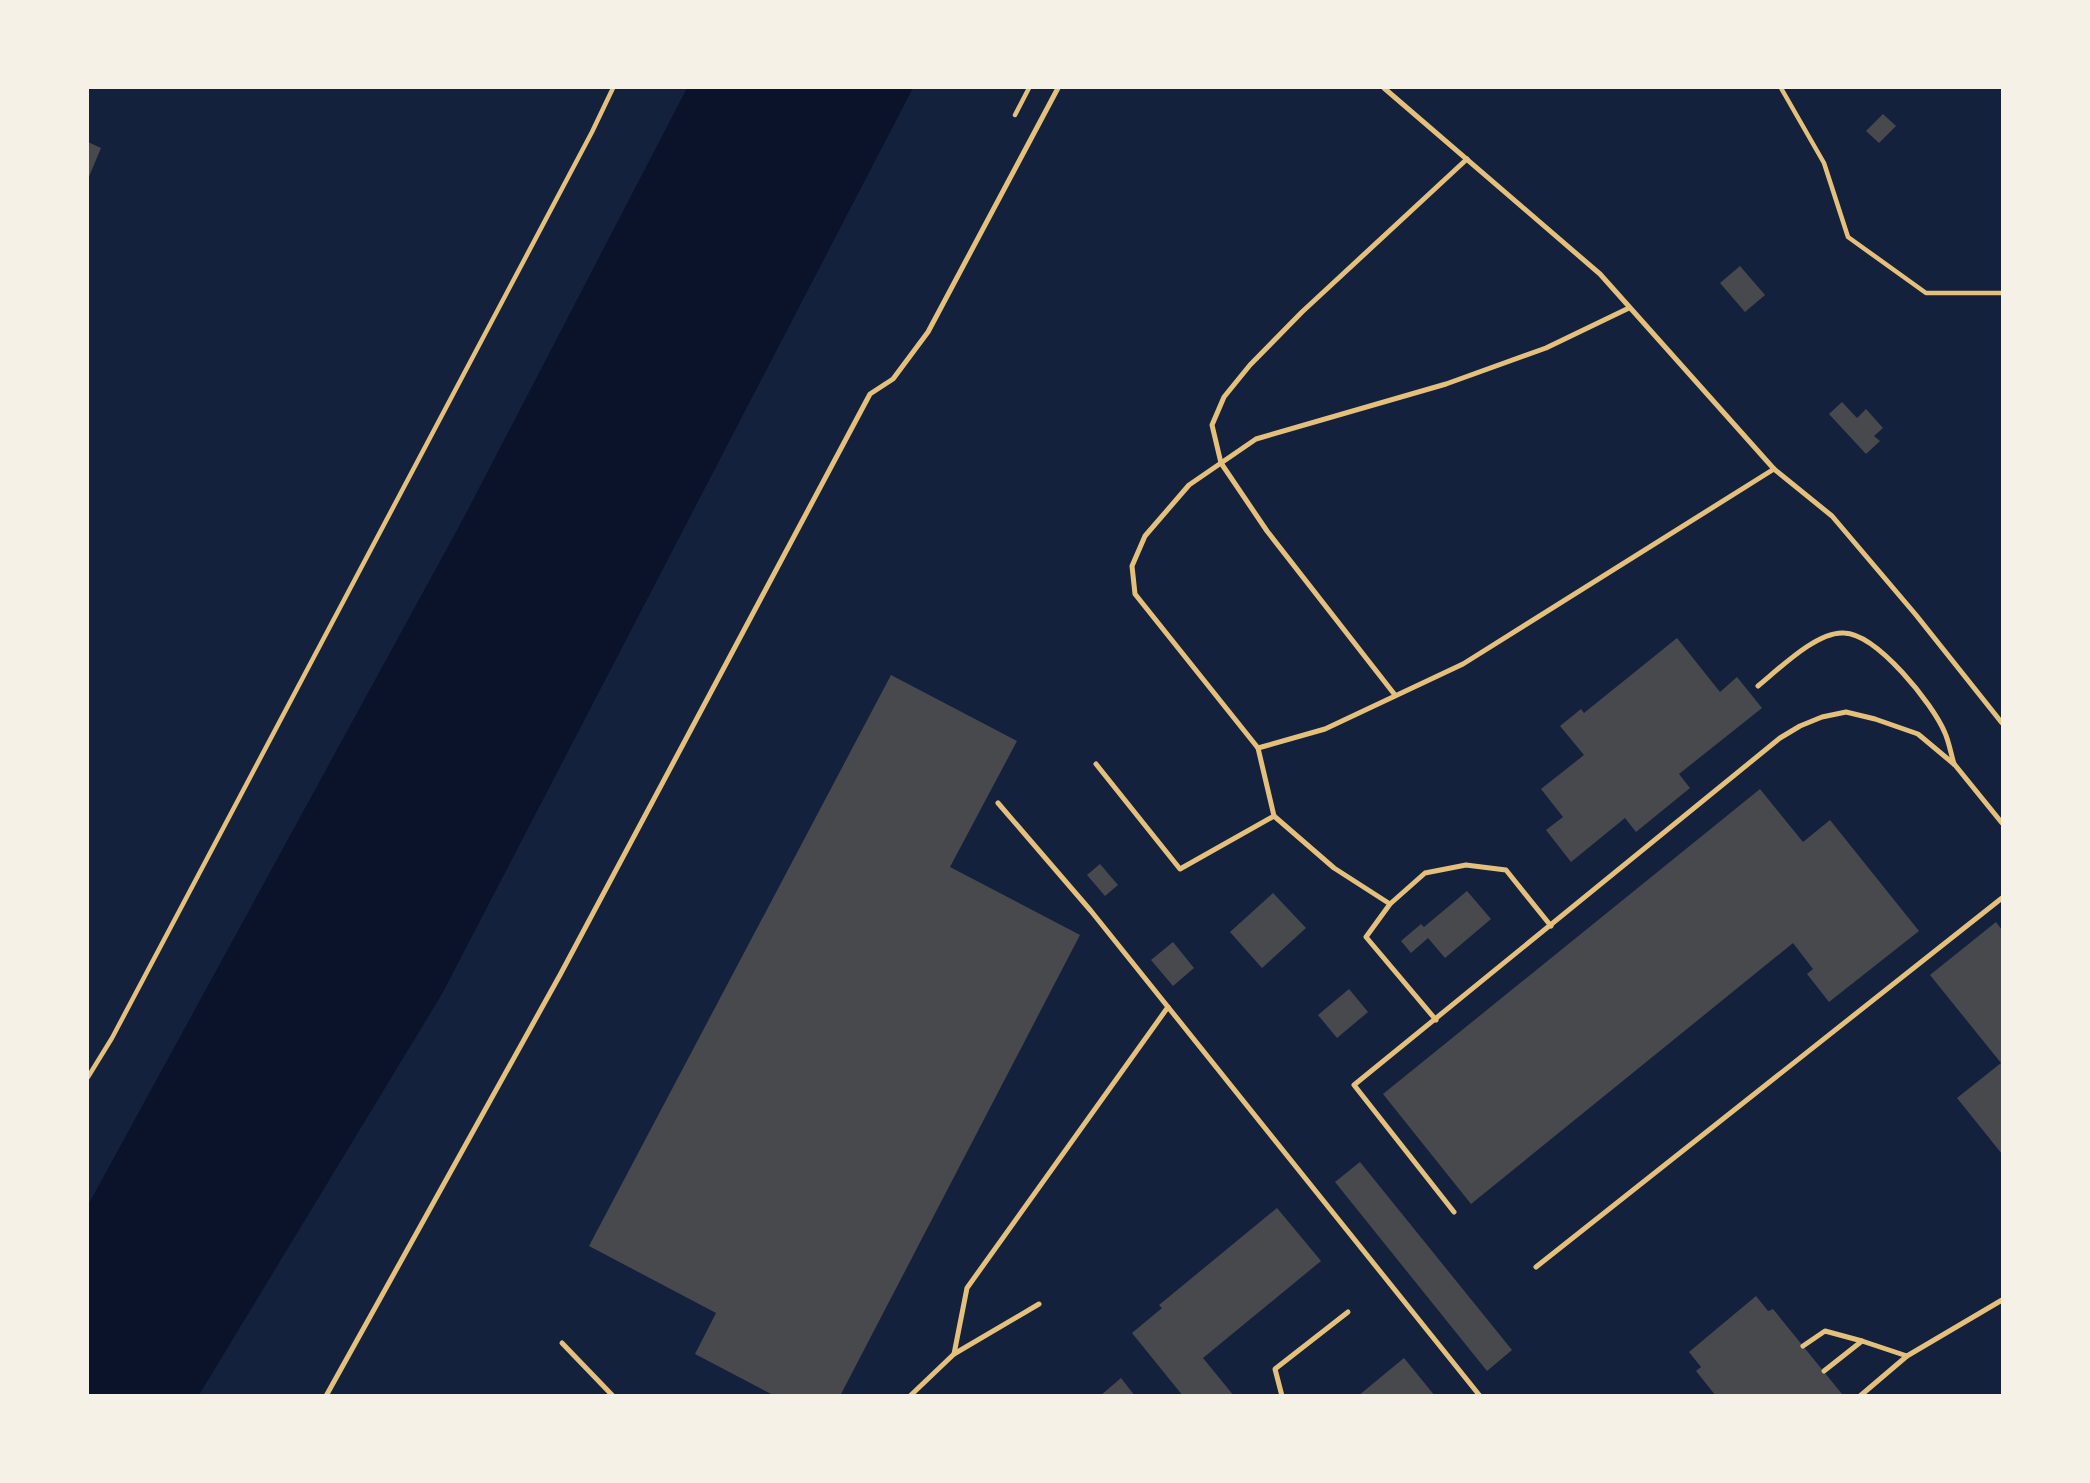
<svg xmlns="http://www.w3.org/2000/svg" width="2090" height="1483" viewBox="0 0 2090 1483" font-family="'Roboto Serif',serif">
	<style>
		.water { fill: #0b132b }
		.building { fill: #48494c }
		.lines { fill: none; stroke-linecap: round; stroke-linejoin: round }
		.path { stroke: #e5c07b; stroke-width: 4.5 }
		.service { stroke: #e5c07b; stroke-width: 5 }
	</style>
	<rect width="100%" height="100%" fill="#14213d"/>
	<!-- water -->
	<polygon class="water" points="687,88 913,88 442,994 199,1395 88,1395 88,1205 463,519"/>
	<!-- building -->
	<g class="building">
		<polygon points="1883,114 1896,126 1879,143 1866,131"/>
		<polygon points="88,142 101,148 88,179"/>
		<polygon points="1740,266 1765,295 1745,312 1720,283"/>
		<polygon points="1842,402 1857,418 1866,409 1883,428 1874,436 1880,441 1866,454 1829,414"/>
		<polygon points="1677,638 1720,692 1737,677 1762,708 1679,774 1690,788 1636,832 1625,818 1571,862 1546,830 1563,817 1541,789 1584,755 1560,726 1581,709 1584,713"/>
		<polygon points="891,675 1017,741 950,867 1080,935 840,1396 775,1396 695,1354 716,1313 589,1246"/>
		<polygon points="1760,789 1803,842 1830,820 1919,931 1829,1002 1807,974 1813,969 1793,943 1471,1204 1383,1094"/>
		<polygon points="1100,864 1118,885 1105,896 1087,875"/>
		<polygon points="1467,891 1491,919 1445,958 1428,938 1411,953 1401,941 1421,924 1424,927"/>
		<polygon points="1273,893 1306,928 1262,968 1230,932"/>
		<polygon points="1996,922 2002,930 2002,1154 1957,1098 2001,1063 1930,975"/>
		<polygon points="1173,942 1194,968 1173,986 1151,960"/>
		<polygon points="1349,989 1368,1012 1337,1038 1318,1015"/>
		<polygon points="1360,1162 1512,1350 1487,1371 1335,1182"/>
		<polygon points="1277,1208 1321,1261 1203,1358 1234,1396 1183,1396 1132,1333 1162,1308 1159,1305"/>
		<polygon points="1756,1296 1768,1311 1773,1309 1842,1394 1716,1396 1696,1371 1701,1367 1689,1352"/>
		<polygon points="1404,1358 1435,1396 1358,1396"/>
		<polygon points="1121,1378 1135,1396 1100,1396"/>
	</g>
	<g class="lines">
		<!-- path -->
		<g class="path">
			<polyline points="1781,88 1824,163 1848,237 1926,293 2002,293"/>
			<polyline points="1015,115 1029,88"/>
			<polyline points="88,1077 112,1038 592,132 613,88"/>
		</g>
		<!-- service -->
		<g class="service">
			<polyline points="1384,88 1600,274 1774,469 1832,516 1916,615 2002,723"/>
			<polyline points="1629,308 1546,348 1446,384 1256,439 1189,485 1145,536 1132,566 1135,594 1258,748 1325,729 1463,664 1774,469"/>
			<path d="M1758 686C1779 669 1817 631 1844 633 1877 634 1933 704 1945 733 1949 742 1951 754 1954 764"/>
			<polyline points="1395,695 1267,531 1221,463 1212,425 1224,397 1250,365 1302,312 1467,159"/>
			<polyline points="1096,764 1180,869 1274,816 1258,748"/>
			<polyline points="998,803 1091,911 1480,1396"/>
			<polyline points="1274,816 1334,868 1390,904 1366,937 1436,1020"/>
			<polyline points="1390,904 1425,873 1466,865 1506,870 1551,926"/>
			<polyline points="1454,1212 1354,1085 1780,738 1800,726 1822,717 1846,712 1875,719 1918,734 1955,765 2002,823"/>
			<polyline points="1536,1267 2002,898"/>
			<polyline points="562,1343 613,1396"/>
			<polyline points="1803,1346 1825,1331 1862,1341"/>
			<polyline points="954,1354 967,1288 1168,1007"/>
			<polyline points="1824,1371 1862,1341 1907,1356"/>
			<polyline points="326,1396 560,975 870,394 893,379 928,332 1058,88"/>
			<polyline points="910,1396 954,1354 1039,1304"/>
			<polyline points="1282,1396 1275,1369 1348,1312"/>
			<polyline points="1860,1396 1907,1356 2002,1300"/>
		</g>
	</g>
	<!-- border -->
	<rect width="2090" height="1483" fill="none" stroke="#f6f1e7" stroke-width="178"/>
</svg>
